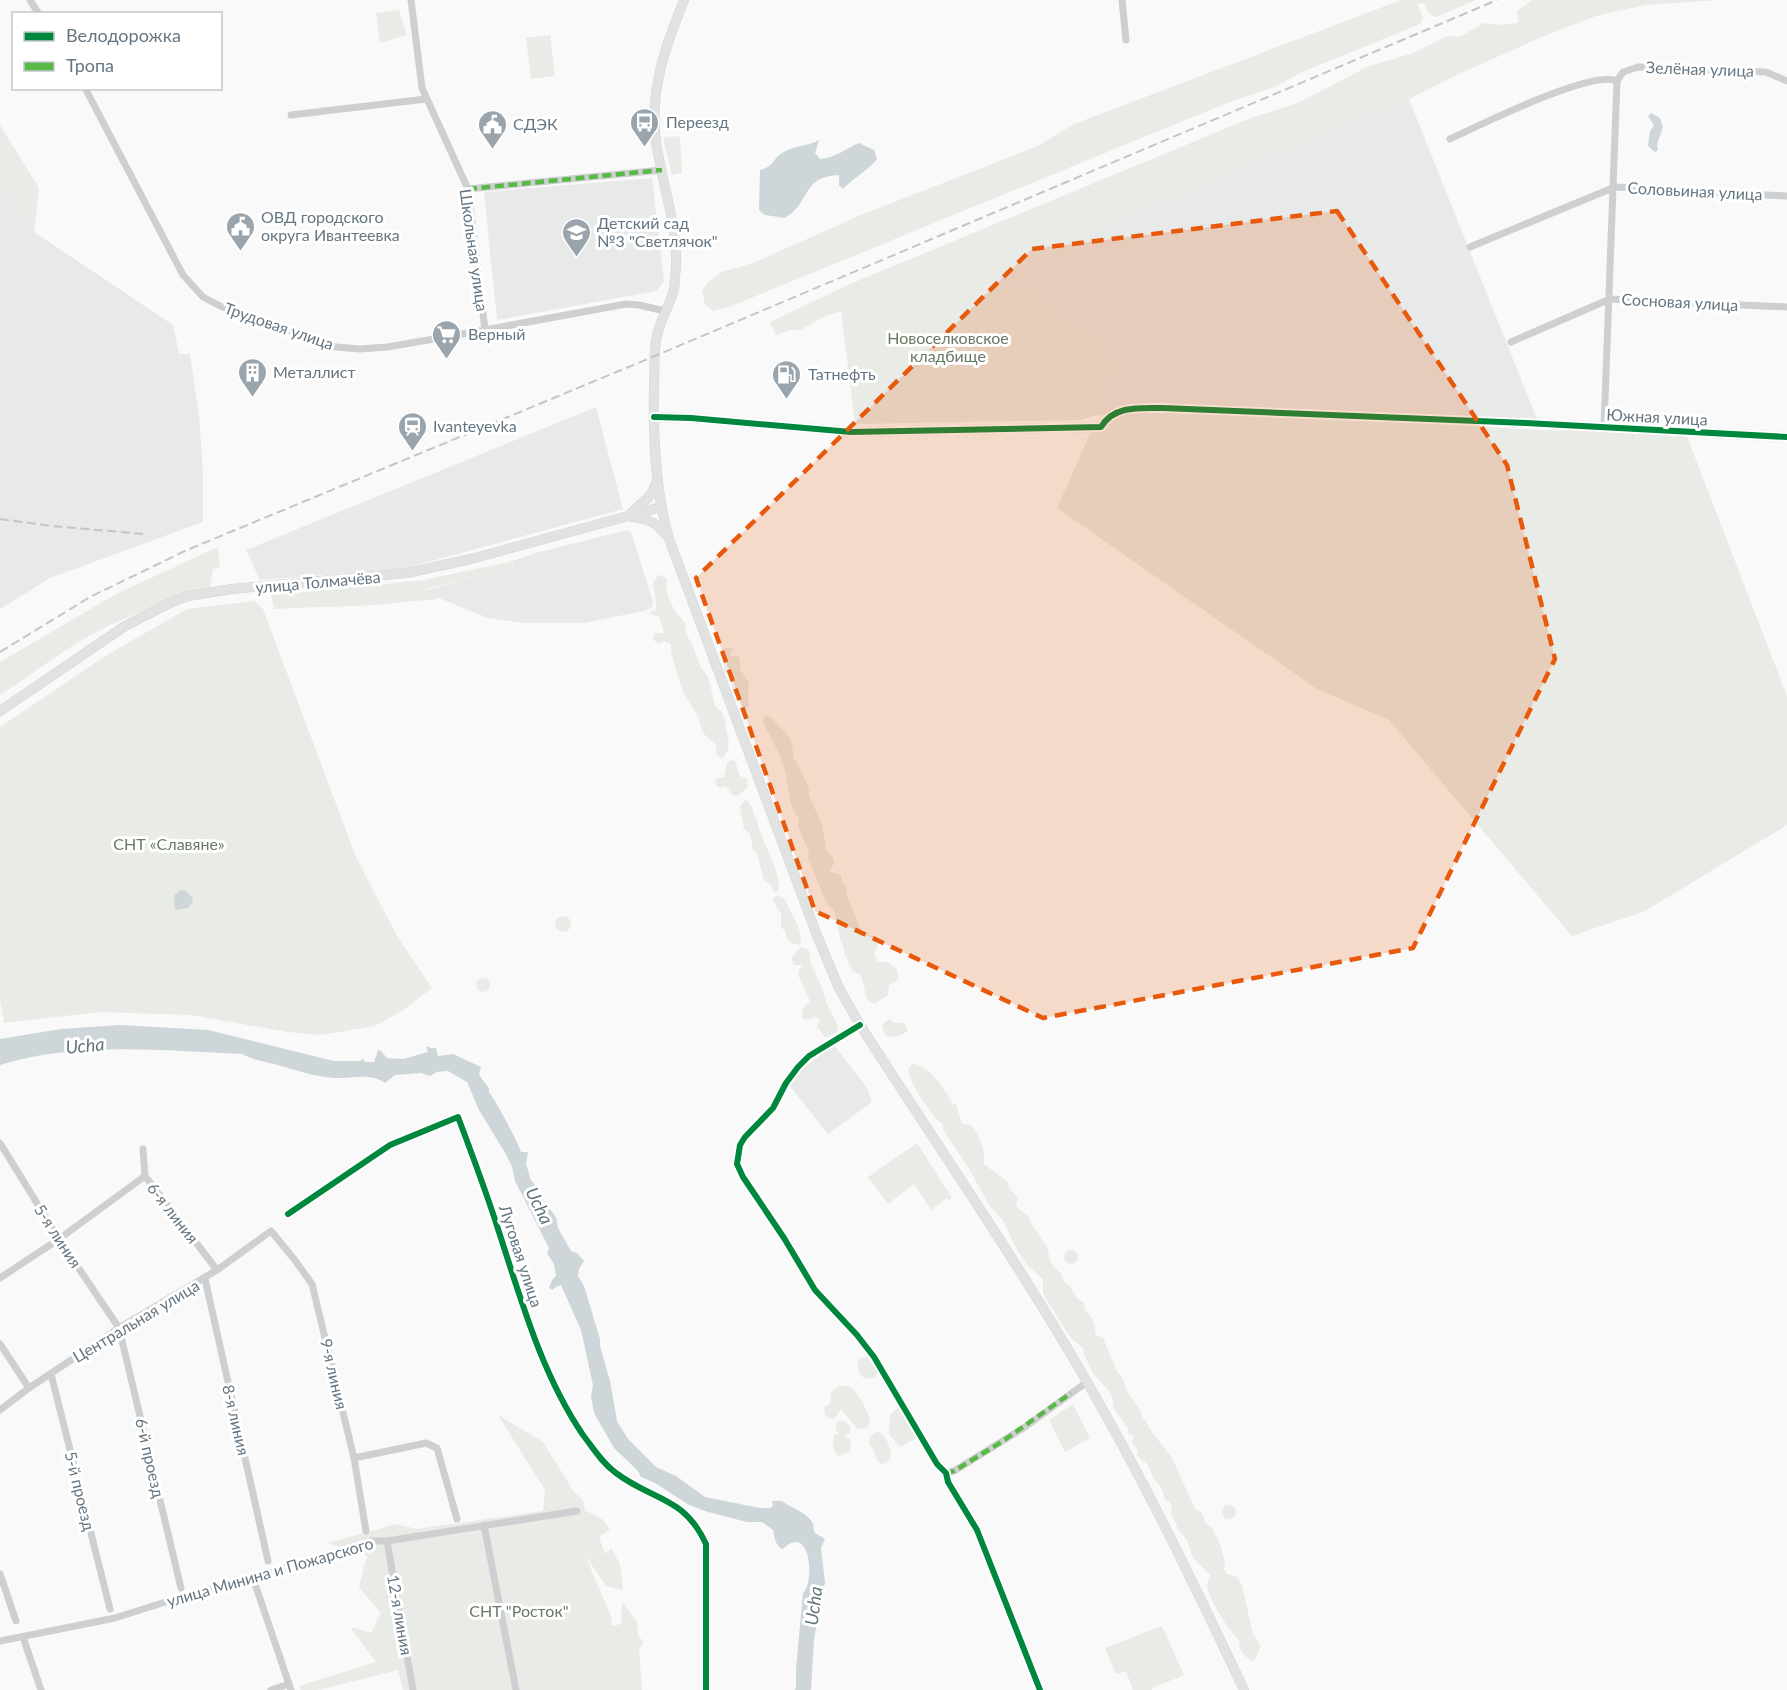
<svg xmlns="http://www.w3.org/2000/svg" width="1787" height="1690" viewBox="0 0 1787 1690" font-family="Lato,sans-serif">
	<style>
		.built { fill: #e8e9e9 }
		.green { fill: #e8ebe6 }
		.water { fill: #ced6d9 }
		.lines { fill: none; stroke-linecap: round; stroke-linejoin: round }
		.secondary-casing { stroke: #d5d6d7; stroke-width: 10 }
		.street { stroke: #cecfd0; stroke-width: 7 }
		.secondary { stroke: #e1e2e2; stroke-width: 9 }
		.rail { stroke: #c3c5c6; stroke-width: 2; stroke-dasharray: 9 4.5; stroke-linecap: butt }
		.quiet { stroke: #58b947; stroke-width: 4.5; stroke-dasharray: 9 4.5; stroke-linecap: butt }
		.cycleway-casing { stroke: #fff; stroke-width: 10 }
		.cycleway { stroke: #00873e; stroke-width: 6 }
		.marked { fill: #e8590c; fill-opacity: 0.2; stroke: #e8590c; stroke-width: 4.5; stroke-dasharray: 12 8; stroke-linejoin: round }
		.labels { text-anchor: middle; stroke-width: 6; stroke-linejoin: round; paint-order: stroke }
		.street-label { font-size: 16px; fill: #657683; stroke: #fff }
		.poi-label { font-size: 16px; fill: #657683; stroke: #fff; text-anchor: start }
		.park-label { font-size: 16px; fill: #687a64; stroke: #fff }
		.water-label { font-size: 18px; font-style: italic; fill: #60757c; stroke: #fff }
	</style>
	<rect width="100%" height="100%" fill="#f9f9f9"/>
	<!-- built -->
	<g class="built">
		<polygon points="1409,99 1539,424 1114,414 1093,416 1103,386 1097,344 1046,321 1004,298 997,276 1250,165"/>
		<polygon points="652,178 664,282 656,291 497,320 484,192"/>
		<polygon points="0,181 34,232 173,325 179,354 190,354 199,415 203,472 203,522 50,578 0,609"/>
		<polygon points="596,407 623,509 402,569 260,580 246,550"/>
		<polygon points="627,530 631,532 653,602 652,607 644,611 584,623 523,623 488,618 439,598 432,600 426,590 486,574 514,571 513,561 532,554"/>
		<polygon points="834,1045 867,1088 872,1102 828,1134 789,1085 802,1068"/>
	</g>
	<!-- green -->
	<g class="green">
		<polygon points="1401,0 1476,0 1436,17 1429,13 1423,3 1418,4 1423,19 1420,24 1300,73 1277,86 1227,103 729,307 713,311 705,304 702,291 708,282 722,272 753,263 861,215 1038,146 1074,124"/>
		<polygon points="1532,0 1719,0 1645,5 1596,16 1537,39 1459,74 1409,99 1250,165 997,276 1004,298 1036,290 1046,321 1097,344 1105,363 1103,386 1093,416 1081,420 855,424 841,311 823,317 801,330 790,330 776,335 770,322 850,284 1251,118 1298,103 1367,67 1413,53 1448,36 1459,37 1484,23 1497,25 1518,23 1517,11"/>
		<polygon points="399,10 407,35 380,43 376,13"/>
		<polygon points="550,35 555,76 531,79 526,38"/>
		<polygon points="0,125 39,188 34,232 0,181"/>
		<polygon points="680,136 682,173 672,175 663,138"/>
		<polygon points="1124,409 1254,413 1539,430 1686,434 1787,696 1787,825 1645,911 1572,936 1389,720 1317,689 1057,508 1093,427"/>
		<path d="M218 547 220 567 213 569 210 587C174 598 140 611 106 627 68 645 35 673 0 695V662L116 594Z"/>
		<path d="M513 561 514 571 486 574 426 589 432 600C411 600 392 604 372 605 339 607 307 607 274 609L271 595 424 580Z"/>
		<path d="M662 575 667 580 666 589 669 599 675 611 685 623 686 634 692 644 701 668 708 677 715 706 721 711 726 721 725 728C730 739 731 750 722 759L717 755 716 745 702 732 699 718 682 690 671 652V644L665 641 658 644 653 639 655 633H664L659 616 651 615V611L657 610 653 582 658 576Z"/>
		<polygon points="255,601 263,609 356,857 397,936 432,988 402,1011 375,1026 320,1035 288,1032 191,1015 100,1012 4,1023 0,999 0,727 107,655 187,609"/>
		<polygon points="729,647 733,650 729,656 737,656 740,659 740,669 749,683 748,696 749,706 745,709 743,709 732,689 731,679 725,672 721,650"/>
		<path d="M766 715C774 718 775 723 781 728 792 737 792 745 794 759L797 762 809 789V796L822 825 826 849 833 858 834 864 830 869 831 872 841 875 842 883 846 886 847 896 862 933 879 938 877 949 874 953 877 961 889 963 897 970 898 980 889 985 888 995 874 1004 867 999 861 975 853 971 844 953V948L840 939 834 910 827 904 808 858 809 853 798 826 799 819C788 805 789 791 786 775 782 758 772 738 763 723V719Z"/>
		<polygon points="730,760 735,761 740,776 747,779 748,787 737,796 732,795 726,786 720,788 715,784 716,779 724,777 727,763"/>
		<path d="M745 800C752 802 753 814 757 820 759 839 785 876 777 892L774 891 770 884 764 880 757 853 753 849 750 834 744 829 740 807Z"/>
		<path d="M777 895 784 898C789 910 805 932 800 945L791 943 786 938V932L781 927V913L776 907 773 899Z"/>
		<circle cx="563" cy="924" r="8"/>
		<path d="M801 947 807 949 810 954 811 965 822 987 827 1005 838 1026 836 1033 826 1038 817 1027 820 1020 816 1017 805 1020 802 1017 803 1009 810 1001C806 992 803 984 798 975L799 969 803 965H795L791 958Z"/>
		<circle cx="483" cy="985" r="7"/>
		<path d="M889 1019 895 1023H905L908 1031C901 1036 892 1039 885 1035L882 1025Z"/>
		<path d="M913 1063C932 1069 943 1086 952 1103L956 1104 962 1124 971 1125C980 1136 985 1149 984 1164L1008 1182 1009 1188 1018 1198 1016 1206 1029 1217 1032 1225 1047 1247 1051 1263 1062 1275 1064 1282 1070 1286 1077 1298 1084 1303 1085 1310C1094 1318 1094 1324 1096 1335L1103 1338 1117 1372 1122 1377 1128 1393 1141 1411 1143 1419 1146 1421 1149 1428 1172 1458 1195 1509 1202 1513 1205 1522 1212 1528 1220 1544 1225 1562 1224 1569 1227 1574 1237 1577 1242 1585 1253 1634 1261 1646 1254 1661C1245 1658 1238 1651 1239 1640 1230 1633 1207 1596 1207 1585 1207 1582 1209 1578 1210 1575L1193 1558 1187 1540 1178 1529 1171 1513 1172 1507 1170 1502 1165 1500 1162 1489 1153 1477 1148 1465 1137 1456 1138 1451 1132 1442 1134 1435H1129L1128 1428 1114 1409 1113 1399 1109 1391 1093 1373 1085 1357 1083 1348 1071 1338 1049 1304 1043 1293V1279L1027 1265 1016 1248 1003 1220 989 1205 968 1167 944 1131 942 1123 935 1118 919 1095 910 1078 908 1069Z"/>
		<polygon points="917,1143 952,1198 948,1201 947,1198 931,1210 914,1184 888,1204 868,1177"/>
		<circle cx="1071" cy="1257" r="7"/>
		<polygon points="868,1357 874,1360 877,1373 875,1377 866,1379 860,1375 857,1362 860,1358"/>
		<polygon points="838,1386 848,1386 853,1389 863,1403 870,1419 868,1428 859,1429 856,1427 841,1409 835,1418 829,1419 825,1415 824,1407 830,1404 831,1393"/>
		<polygon points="1073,1404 1090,1438 1065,1452 1049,1420"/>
		<polygon points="900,1408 908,1419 917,1438 900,1447 889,1434 890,1415 897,1409"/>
		<polygon points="498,1415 543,1442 574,1492 583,1500 585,1510 602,1519 610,1529 599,1537 605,1554 611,1548 620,1564 623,1590 606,1586 585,1555 611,1616 612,1626 621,1624 622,1601 637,1622 638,1636 644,1642 639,1650 642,1690 403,1690 398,1670 318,1690 301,1690 299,1686 376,1662 350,1627 371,1633 381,1613 359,1587 367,1556 328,1543 396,1524 417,1529 543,1511 545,1490"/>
		<polygon points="838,1421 845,1421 851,1427 849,1434 844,1435 851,1441 850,1452 838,1456 834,1451 833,1440 835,1434 839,1434 835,1430"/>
		<path d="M878 1431C886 1436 891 1447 891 1457L886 1463 881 1464 877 1461 873 1448 869 1443 870 1437Z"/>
		<circle cx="1229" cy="1512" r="7"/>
		<polygon points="1162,1626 1184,1675 1152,1688 1152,1690 1133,1690 1126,1671 1116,1674 1105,1648"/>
	</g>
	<!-- water -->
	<g class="water">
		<polygon points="1651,113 1660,118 1663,127 1657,144 1658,150 1655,152 1648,146 1650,131 1654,125 1648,116"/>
		<path d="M819 140 815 153 820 159C835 158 845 149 859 143L874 150 877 159C868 171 854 177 843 189L839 185V175C813 177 812 185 799 205 796 210 790 214 785 218L765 215 759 210 760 170C775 166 772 159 782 153 794 145 807 147 819 140Z"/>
		<polygon points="180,890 186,891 192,897 193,902 188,908 175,910 174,896"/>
		<path d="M120 1025 208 1030 334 1061H361L362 1058 365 1062H374L378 1050 381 1051 387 1058 403 1059 428 1052 426 1046 431 1048H436L438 1056 453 1054 481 1067 479 1075 489 1088V1092C495 1099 519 1144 521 1152H528L526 1164 531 1180 538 1189 539 1195 556 1217 558 1228 571 1251 577 1253 584 1261 579 1269 578 1276 584 1286 600 1339V1346L610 1381 617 1421 628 1439 656 1467 676 1476 705 1497 760 1508H770L773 1506 772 1501H782C790 1508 808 1512 813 1524 814 1527 813 1530 815 1533L825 1539 821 1548 825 1582 814 1639 811 1690H795L796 1687V1669L803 1593C816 1578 809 1523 783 1549 776 1547 774 1537 773 1530L762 1522H747L708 1512 689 1505 655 1483 641 1477 638 1471 614 1448 594 1413 591 1397 593 1385 581 1330 561 1285 554 1288 553 1290 549 1288 552 1280 556 1276 554 1264 547 1253 549 1248 515 1181 512 1166 504 1151 479 1110 467 1082 448 1071 437 1072 430 1076 421 1073 395 1075 385 1083C370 1072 351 1079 334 1078 314 1077 293 1069 274 1064 262 1061 253 1060 242 1054 162 1051 78 1041 0 1065V1039L61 1029Z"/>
	</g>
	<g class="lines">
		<defs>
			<g id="secondary">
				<path d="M684 0C667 42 651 86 655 132 659 177 678 222 676 267 675 274 675 282 674 289 670 305 660 320 657 336 653 352 655 370 654 386 653 437 655 490 669 539L818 938 839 988 860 1025C936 1144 1017 1260 1087 1382 1145 1482 1195 1586 1244 1690"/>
				<path d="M654 417 691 418 851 432 1101 427C1114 405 1140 408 1163 408L1526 423 1787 437"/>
				<polyline points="632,512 650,496 657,481"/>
				<path d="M632 517C647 518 657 523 666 535"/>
				<polyline points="0,711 125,626 172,602 188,596 232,589 407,573 471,559 661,507"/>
			</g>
		</defs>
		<!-- secondary casing -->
		<use href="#secondary" class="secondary-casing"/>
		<!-- street -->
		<g class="street">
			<polyline points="30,0 39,14"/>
			<polyline points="411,0 422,88 468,189 485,330"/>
			<polyline points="1122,0 1126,40"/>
			<polyline points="85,88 183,275 203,297 220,306 336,347 360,349 387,347 446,337 626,304 639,305 665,311"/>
			<polyline points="291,115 426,99"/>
			<path d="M1450 139C1478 126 1592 69 1617 81L1623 72 1638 67 1766 72 1787 81"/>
			<polyline points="468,189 662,170"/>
			<polyline points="1470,247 1615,187 1787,196"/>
			<polyline points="1511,342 1610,299 1787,307"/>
			<polyline points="1604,427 1617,81"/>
			<polyline points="860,1025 809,1056 798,1067 786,1083 773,1108 745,1137 740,1145 737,1164 743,1177 784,1238 815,1290 857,1335 874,1357 937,1464 946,1473 948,1482 977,1530 1040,1690"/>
			<polyline points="0,1143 59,1239 119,1328 181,1588"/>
			<polyline points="143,1149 145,1176 217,1270"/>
			<path d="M288 1214 390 1145 458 1117C472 1154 486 1191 498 1229 521 1299 541 1373 583 1435 593 1448 602 1463 616 1473 653 1501 684 1496 706 1544V1690"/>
			<polyline points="0,1278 59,1239 145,1176"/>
			<polyline points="205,1279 268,1561"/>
			<polyline points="0,1344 29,1388"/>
			<polyline points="51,1374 110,1609"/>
			<polyline points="0,1410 29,1388 119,1328 217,1270 271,1231 294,1259 312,1284 354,1458 366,1531"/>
			<polyline points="354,1458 426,1443 437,1448 457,1519"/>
			<polyline points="946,1473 954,1471 1025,1427 1087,1382"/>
			<polyline points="484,1525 516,1690"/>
			<polyline points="387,1541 413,1690"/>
			<polyline points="0,1574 16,1621"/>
			<polyline points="253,1578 291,1690"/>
			<polyline points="23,1637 41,1690"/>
			<polyline points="0,1641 115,1618 181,1597 253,1578 371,1541 387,1541 577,1511"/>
			<polyline points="271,1690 289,1684"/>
		</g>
		<!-- secondary -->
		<use href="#secondary" class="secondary"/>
		<!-- rail -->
		<g class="rail">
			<polyline points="0,519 52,526 144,534"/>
			<polyline points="0,652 90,597 187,550 655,356 1497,0"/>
		</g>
		<!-- quiet -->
		<g class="quiet">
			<polyline points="468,189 662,170"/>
			<polyline points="946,1473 954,1471 1003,1441 1071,1393"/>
		</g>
		<defs>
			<g id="cycleway">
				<path d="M654 417 691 418 851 432 1101 427C1114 405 1140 408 1163 408L1526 423 1787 437"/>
				<polyline points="860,1025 809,1056 798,1067 786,1083 773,1108 745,1137 740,1145 737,1164 743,1177 784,1238 815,1290 857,1335 874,1357 937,1464 946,1473 948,1482 977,1530 1040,1690"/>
				<path d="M288 1214 390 1145 458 1117C472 1154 486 1191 498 1229 521 1299 541 1373 583 1435 593 1448 602 1463 616 1473 653 1501 684 1496 706 1544V1690"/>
			</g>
		</defs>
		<!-- cycleway casing -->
		<use href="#cycleway" class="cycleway-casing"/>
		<!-- cycleway -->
		<use href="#cycleway" class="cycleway"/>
	</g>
	<!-- marked area -->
	<path class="marked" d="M1337 211 1507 465 1555 659 1413 948 1043 1018 815 911 696 578 1032 249Z"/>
	<!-- icons -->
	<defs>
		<symbol id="bus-pin" viewBox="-11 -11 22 30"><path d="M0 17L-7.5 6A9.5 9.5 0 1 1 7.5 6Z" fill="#99a4ac" stroke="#fff"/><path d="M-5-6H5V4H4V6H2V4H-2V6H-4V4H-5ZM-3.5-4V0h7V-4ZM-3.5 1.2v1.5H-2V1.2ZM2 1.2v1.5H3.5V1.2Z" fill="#fff"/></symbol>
		<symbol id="civic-pin" viewBox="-11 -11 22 30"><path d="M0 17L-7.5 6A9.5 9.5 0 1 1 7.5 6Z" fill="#99a4ac" stroke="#fff"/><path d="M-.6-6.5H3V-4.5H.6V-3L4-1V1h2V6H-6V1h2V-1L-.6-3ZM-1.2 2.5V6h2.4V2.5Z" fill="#fff"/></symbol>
		<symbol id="school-pin" viewBox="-11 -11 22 30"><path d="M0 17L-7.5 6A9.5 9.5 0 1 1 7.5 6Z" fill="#99a4ac" stroke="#fff"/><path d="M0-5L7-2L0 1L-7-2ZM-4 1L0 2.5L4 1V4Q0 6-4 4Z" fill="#fff"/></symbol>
		<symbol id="supermarket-pin" viewBox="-11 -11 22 30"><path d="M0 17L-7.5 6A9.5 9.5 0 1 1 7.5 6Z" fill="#99a4ac" stroke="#fff"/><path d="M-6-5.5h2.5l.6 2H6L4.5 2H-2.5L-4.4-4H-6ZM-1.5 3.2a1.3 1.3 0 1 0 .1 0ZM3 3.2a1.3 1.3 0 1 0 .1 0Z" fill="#fff"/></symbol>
		<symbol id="building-pin" viewBox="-11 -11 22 30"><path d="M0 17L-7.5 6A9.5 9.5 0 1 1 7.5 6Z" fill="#99a4ac" stroke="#fff"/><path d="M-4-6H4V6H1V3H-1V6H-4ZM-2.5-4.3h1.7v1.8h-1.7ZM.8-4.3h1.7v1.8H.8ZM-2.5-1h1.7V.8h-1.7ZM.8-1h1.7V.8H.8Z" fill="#fff"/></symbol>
		<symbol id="fuel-pin" viewBox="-11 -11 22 30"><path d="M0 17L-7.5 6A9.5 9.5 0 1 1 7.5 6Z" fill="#99a4ac" stroke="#fff"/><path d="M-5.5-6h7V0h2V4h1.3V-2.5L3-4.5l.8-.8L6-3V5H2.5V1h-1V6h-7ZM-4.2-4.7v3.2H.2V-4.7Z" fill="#fff"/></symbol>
		<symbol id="station-pin" viewBox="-11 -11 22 30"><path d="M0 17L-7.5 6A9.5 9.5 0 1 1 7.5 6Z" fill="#99a4ac" stroke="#fff"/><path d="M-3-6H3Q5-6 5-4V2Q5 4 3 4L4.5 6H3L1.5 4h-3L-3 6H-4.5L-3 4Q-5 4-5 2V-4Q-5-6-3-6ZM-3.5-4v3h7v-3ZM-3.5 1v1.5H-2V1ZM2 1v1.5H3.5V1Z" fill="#fff"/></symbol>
	</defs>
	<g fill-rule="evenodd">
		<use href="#bus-pin" x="628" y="106" width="33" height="45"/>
		<use href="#civic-pin" x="476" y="108" width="33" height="45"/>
		<use href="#civic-pin" x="224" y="210" width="33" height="45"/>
		<use href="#school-pin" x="560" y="216" width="33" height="45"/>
		<use href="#supermarket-pin" x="430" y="318" width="33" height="45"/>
		<use href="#building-pin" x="236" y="356" width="33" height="45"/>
		<use href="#fuel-pin" x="770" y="358" width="33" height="45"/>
		<use href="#station-pin" x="396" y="410" width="33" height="45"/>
	</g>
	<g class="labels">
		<!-- street labels -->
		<g class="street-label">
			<text transform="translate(1700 69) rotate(2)" y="6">Зелёная улица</text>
			<text transform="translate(1695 191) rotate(3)" y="6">Соловьиная улица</text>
			<text transform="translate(474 250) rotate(82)" y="6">Школьная улица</text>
			<text transform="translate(1680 302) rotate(3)" y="6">Сосновая улица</text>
			<text transform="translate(279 326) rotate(19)" y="6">Трудовая улица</text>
			<text transform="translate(1657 417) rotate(3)" y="6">Южная улица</text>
			<text transform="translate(318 582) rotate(-5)" y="6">улица Толмачёва</text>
			<text transform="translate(173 1213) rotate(52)" y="6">6-я линия</text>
			<text transform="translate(58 1236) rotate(57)" y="6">5-я линия</text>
			<text transform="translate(521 1256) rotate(72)" y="6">Луговая улица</text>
			<text transform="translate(136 1321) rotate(-31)" y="6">Центральная улица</text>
			<text transform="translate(334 1374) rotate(77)" y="6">9-я линия</text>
			<text transform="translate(236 1420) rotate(77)" y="6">8-я линия</text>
			<text transform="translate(150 1458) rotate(77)" y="6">6-й проезд</text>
			<text transform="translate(80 1491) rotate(76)" y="6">5-й проезд</text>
			<text transform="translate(270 1572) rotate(-16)" y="6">улица Минина и Пожарского</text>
			<text transform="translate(400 1615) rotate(80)" y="6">12-я линия</text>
		</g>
		<!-- poi labels -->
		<g class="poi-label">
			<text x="666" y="128">Переезд</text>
			<text x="513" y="130">СДЭК</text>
			<text x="261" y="223">ОВД городского<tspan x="261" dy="18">округа Ивантеевка</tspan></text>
			<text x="597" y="229">Детский сад<tspan x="597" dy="18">№3 "Светлячок"</tspan></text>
			<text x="468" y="340">Верный</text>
			<text x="273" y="378">Металлист</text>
			<text x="808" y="380">Татнефть</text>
			<text x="433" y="432">Ivanteyevka</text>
		</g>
		<!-- park labels -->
		<g class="park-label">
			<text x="948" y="344">Новоселковское<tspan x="948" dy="18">кладбище</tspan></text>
			<text x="169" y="850">СНТ «Славяне»</text>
			<text x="519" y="1617">СНТ "Росток"</text>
		</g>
		<!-- water labels -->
		<g class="water-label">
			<text transform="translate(85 1046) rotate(-5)" y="6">Ucha</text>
			<text transform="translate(539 1206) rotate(64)" y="6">Ucha</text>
			<text transform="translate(814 1606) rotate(-83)" y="6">Ucha</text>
		</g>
	</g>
	<!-- legend -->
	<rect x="12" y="12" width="210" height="78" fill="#ffffff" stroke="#c1c8cd" stroke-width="1.5"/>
	<rect x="24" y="32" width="30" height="9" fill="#00873e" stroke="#c1c8cd" stroke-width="1.5"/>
	<text x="66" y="42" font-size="18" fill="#657683">Велодорожка</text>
	<rect x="24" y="62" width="30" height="9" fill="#58b947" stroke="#c1c8cd" stroke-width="1.5"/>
	<text x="66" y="72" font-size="18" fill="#657683">Тропа</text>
</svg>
